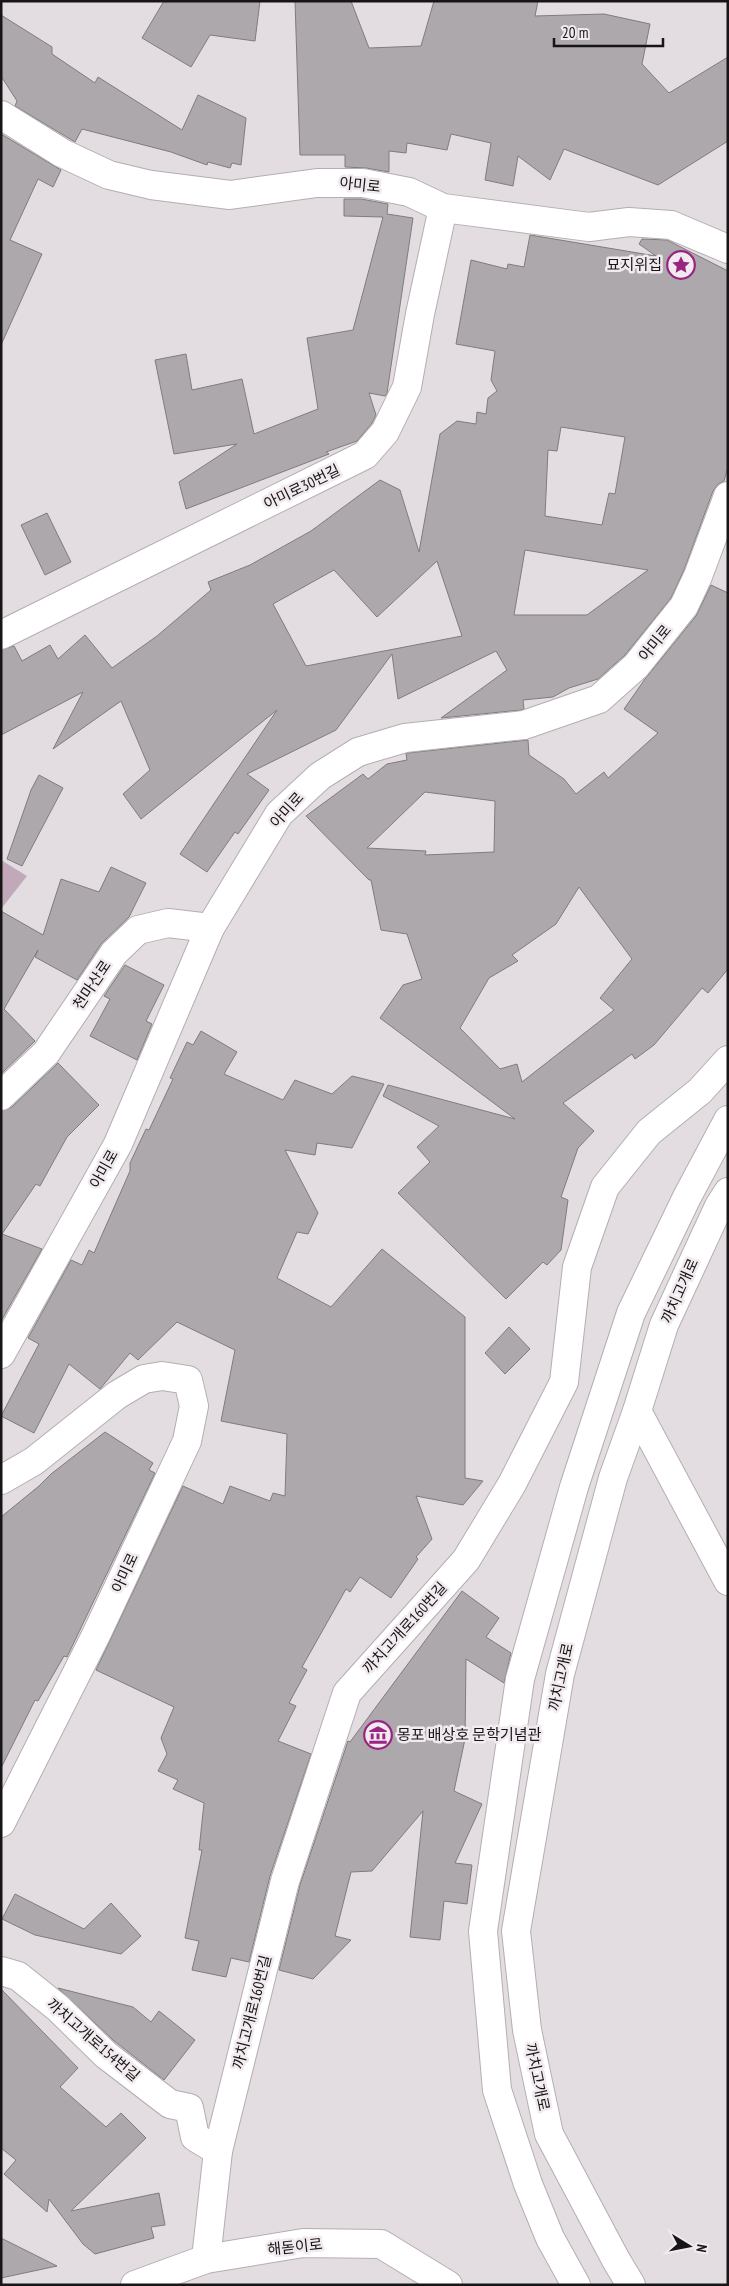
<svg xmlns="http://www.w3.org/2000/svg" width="729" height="2286" viewBox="0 0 729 2286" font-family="'PT Sans Narrow','Noto Sans KR',sans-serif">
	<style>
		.green { fill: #c1a9b9 }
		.building { fill: #ada8ab; stroke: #817b7f; fill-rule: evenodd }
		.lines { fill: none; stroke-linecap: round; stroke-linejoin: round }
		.minor-casing { stroke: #b4aeb2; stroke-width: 30 }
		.major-casing { stroke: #b4aeb2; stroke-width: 30 }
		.minor { stroke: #fff; stroke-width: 28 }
		.major { stroke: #fff; stroke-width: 28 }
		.labels { text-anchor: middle; stroke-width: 5; stroke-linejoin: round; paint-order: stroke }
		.street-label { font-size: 15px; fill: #171516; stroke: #f1eaee }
		.poi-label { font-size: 15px; fill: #171516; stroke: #f1eaee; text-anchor: end }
	</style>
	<rect width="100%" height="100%" fill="#e3dde1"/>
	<!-- green -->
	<polygon class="green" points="1,860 27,876 1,909"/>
	<!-- building -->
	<g class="building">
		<polygon points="164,1 260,1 255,41 210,35 191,67 142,38"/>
		<polygon points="295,1 351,1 369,48 421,46 434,1 538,1 535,16 604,14 650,24 642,64 669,93 728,57 728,141 658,185 564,149 550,180 518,156 513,186 485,180 491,143 451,134 447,150 407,143 406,153 389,151 389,172 366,168 345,167 345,155 300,155"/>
		<polygon points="1,15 52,47 52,54 95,83 98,77 182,130 198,95 246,118 241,165 232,163 230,168 208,162 207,165 171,152 82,129 75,142 15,106 17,101 1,76"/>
		<polygon points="1,134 61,170 53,187 38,179 10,240 42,254 1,345"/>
		<polygon points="344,199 361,199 388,204 387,214 413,218 387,393 385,396 369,393 376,415 372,423 357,441 326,452 329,454 186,509 179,482 237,444 174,454 155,360 186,354 192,390 242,379 254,434 318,409 307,338 353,330 383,217 344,216"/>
		<path d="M530 235 656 256 639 244 642 239 667 240 728 271V467L724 481 718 484 713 491 684 570 671 598 625 655 598 679 569 688 553 697 523 700 524 709 521 710 441 718 507 670 496 651 398 699 392 654 336 730 247 774 269 790 238 834 235 832 207 872 180 854 277 710 141 819 123 794 150 770 121 701 53 749 83 692 1 735V650L14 646 22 661 50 645 58 659 85 635 112 668 157 636 211 590 208 582 250 565 311 531 380 480 400 490 419 552 440 434 457 421 476 424 477 412 486 414 488 398 497 391 491 380 495 351 456 344 471 260 507 269 508 264 524 267ZM561 427 625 437 615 494 609 493 602 525 545 516 548 450 557 451ZM525 550 561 556 648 570 587 615H514ZM437 561 462 636 306 666 273 604 334 570 377 617Z"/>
		<polygon points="47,513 71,562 45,575 21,525"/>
		<path d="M711 585 728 593V969L708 993 702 988 654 1045 635 1059 632 1054 563 1103 594 1131 578 1148 561 1197 568 1200 561 1250 547 1265 543 1262 506 1299 398 1193 430 1162 417 1147 439 1126 383 1096 388 1085 515 1119 380 1018 403 985 422 979 407 934 381 930 371 880H369L306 816 363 774 368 779 387 764 407 760 406 754 408 753 528 740 529 755 564 779 576 794 604 772 608 778 658 733 624 709 645 679 696 616ZM425 792 495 801 494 852 425 855 426 851 367 848ZM579 887 632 959 600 998 614 1010 522 1082 517 1064 500 1069 460 1028 489 978 518 961 512 955 556 924Z"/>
		<polygon points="39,775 63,788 22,866 7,859 31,790"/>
		<polygon points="111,867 146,883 129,917 101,944 77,980 35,957 38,950 4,1009 35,1041 1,1074 1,911 43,935 61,879 99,892"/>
		<polygon points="125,965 164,985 146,1021 152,1024 137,1060 90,1036 110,999 104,996"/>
		<polygon points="201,1031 237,1052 224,1074 283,1100 295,1080 332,1094 352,1076 384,1084 352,1148 317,1143 315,1155 285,1150 318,1213 308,1234 297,1232 277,1278 331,1307 382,1249 465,1317 465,1478 483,1481 463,1505 416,1496 432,1539 416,1557 418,1559 391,1598 360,1577 350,1592 346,1589 302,1667 307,1670 289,1703 296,1706 278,1741 311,1754 270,1876 249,1962 231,1958 226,1977 192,1970 199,1941 185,1938 202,1850 199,1850 204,1803 173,1789 178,1780 158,1771 167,1754 161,1738 174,1707 96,1670 183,1486 223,1504 230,1486 270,1501 273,1493 285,1496 287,1434 221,1421 235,1350 177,1322 138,1360 130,1353 100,1389 69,1364 34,1433 1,1416 39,1344 28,1338 71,1260 82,1265 89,1250 94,1253 130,1171 130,1163 146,1129 149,1130 173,1079 170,1078 187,1042 193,1045"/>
		<polygon points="58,1063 99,1105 67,1137 40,1186 36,1184 2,1234 42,1249 1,1321 1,1111 12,1107"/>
		<polygon points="509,1327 530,1349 505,1374 485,1353"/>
		<polygon points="105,1432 153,1463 149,1470 155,1473 67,1657 64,1656 38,1701 35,1700 1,1768 1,1517 39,1486 51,1474"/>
		<polygon points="462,1591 499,1618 486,1637 511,1653 504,1683 466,1659 465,1739 454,1791 482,1804 455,1863 472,1865 467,1904 444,1901 440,1940 410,1937 423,1811 372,1871 351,1872 335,1936 351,1940 313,1979 279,1970 300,1885 348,1741 350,1742"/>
		<polygon points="15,1894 84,1929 111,1903 141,1936 121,1954 35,1935 2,1919"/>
		<polygon points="58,1988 133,2007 151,2022 159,2011 195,2040 164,2080 113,2040"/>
		<polygon points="1,1989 78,2068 60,2087 106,2127 121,2113 146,2138 71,2211 159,2193 165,2225 151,2227 154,2238 95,2254 83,2244 49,2199 47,2212 4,2174 16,2160 1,2148"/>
		<polygon points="1,2238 57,2266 1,2278"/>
	</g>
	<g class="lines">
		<defs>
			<g id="minor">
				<polyline points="1,115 62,153 109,175 151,185 230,195 317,183 363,183 409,192 443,208 589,227 629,222 671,225 728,249"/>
				<polyline points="1,635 365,455 385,432 407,387 420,314 443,208"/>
				<polyline points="1,1096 46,1053 114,953 138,930 168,923 210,928"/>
				<polyline points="1,1354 118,1144 210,928 279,814 320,776 358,752 405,738 524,725 599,699 636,666 684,606 698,576 728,496"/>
				<polyline points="637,1411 728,1581"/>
				<polyline points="1,1480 34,1461 117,1395 144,1379 162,1376 188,1380 194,1406 187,1441 96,1635 1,1823"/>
				<polyline points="1,1971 18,1976 58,2008 106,2055 170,2104 189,2108 195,2137 218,2151"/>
				<polyline points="206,2259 218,2151 285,1881 347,1693 466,1560 512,1484 564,1382 577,1267 605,1187 649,1132 700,1091 728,1060"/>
				<polyline points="576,2285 550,2238 528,2184 497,2090 483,1931 520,1679 574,1487 631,1313 687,1197 728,1120"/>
				<polyline points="631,2285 616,2260 549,2134 527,2030 516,1931 560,1674 613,1478 637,1411 664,1325 719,1206 728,1192"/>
			</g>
			<polyline id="major" points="135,2285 206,2259 303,2243 381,2244 448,2285"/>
		</defs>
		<!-- minor casing -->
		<use href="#minor" class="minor-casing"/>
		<!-- major casing -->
		<use href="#major" class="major-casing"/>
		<!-- minor -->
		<use href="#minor" class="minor"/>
		<!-- major -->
		<use href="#major" class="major"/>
	</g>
	<!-- icons -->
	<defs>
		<symbol id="sight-ring" viewBox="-11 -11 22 22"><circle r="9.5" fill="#f1eaee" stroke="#992481" stroke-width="1.5"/><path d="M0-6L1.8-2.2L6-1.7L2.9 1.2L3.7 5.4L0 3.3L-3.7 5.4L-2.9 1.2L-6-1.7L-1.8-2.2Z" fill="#992481"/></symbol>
		<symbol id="museum-ring" viewBox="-11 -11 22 22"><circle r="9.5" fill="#f1eaee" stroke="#992481" stroke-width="1.5"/><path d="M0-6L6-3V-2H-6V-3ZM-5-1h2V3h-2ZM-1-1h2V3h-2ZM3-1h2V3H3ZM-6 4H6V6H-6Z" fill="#992481"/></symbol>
	</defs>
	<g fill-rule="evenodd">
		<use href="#sight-ring" x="665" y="249" width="32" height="32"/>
		<use href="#museum-ring" x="362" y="1719" width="32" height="32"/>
	</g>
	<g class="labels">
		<!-- street labels -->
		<g class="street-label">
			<text transform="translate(360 185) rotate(6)" y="5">아미로</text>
			<text transform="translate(302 487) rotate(-26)" y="5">아미로30번길</text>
			<text transform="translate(655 643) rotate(-51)" y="5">아미로</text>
			<text transform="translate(287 810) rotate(-48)" y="5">아미로</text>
			<text transform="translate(92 985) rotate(-56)" y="5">천마산로</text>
			<text transform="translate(104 1169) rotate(-61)" y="5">아미로</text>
			<text transform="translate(680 1291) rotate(-66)" y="5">까치고개로</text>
			<text transform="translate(125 1573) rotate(-65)" y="5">아미로</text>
			<text transform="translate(405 1628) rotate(-48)" y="5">까치고개로160번길</text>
			<text transform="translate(561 1677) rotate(-78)" y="5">까치고개로</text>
			<text transform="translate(252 2012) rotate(-76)" y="5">까치고개로160번길</text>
			<text transform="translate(93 2040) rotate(41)" y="5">까치고개로154번길</text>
			<text transform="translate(537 2077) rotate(78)" y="5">까치고개로</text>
			<text transform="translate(295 2247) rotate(-6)" y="5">해돋이로</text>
		</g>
		<!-- poi labels -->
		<g class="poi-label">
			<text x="662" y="270">묘지위집</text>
			<text x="397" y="1740" text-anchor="start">몽포 배상호 문학기념관</text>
		</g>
	</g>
	<!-- border -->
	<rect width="729" height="2286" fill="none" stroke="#171516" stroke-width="5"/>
	<!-- north arrow -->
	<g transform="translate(689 2246) rotate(100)" stroke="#f1eaee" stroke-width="4" paint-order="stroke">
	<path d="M0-4L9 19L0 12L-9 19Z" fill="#171516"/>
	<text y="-8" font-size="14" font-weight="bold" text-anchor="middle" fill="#171516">N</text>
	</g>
	<!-- scale -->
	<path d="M554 38v8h109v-8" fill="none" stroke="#171516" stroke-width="2.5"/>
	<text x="562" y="38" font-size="15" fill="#171516" stroke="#f1eaee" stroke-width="4" paint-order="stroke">20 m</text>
</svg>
